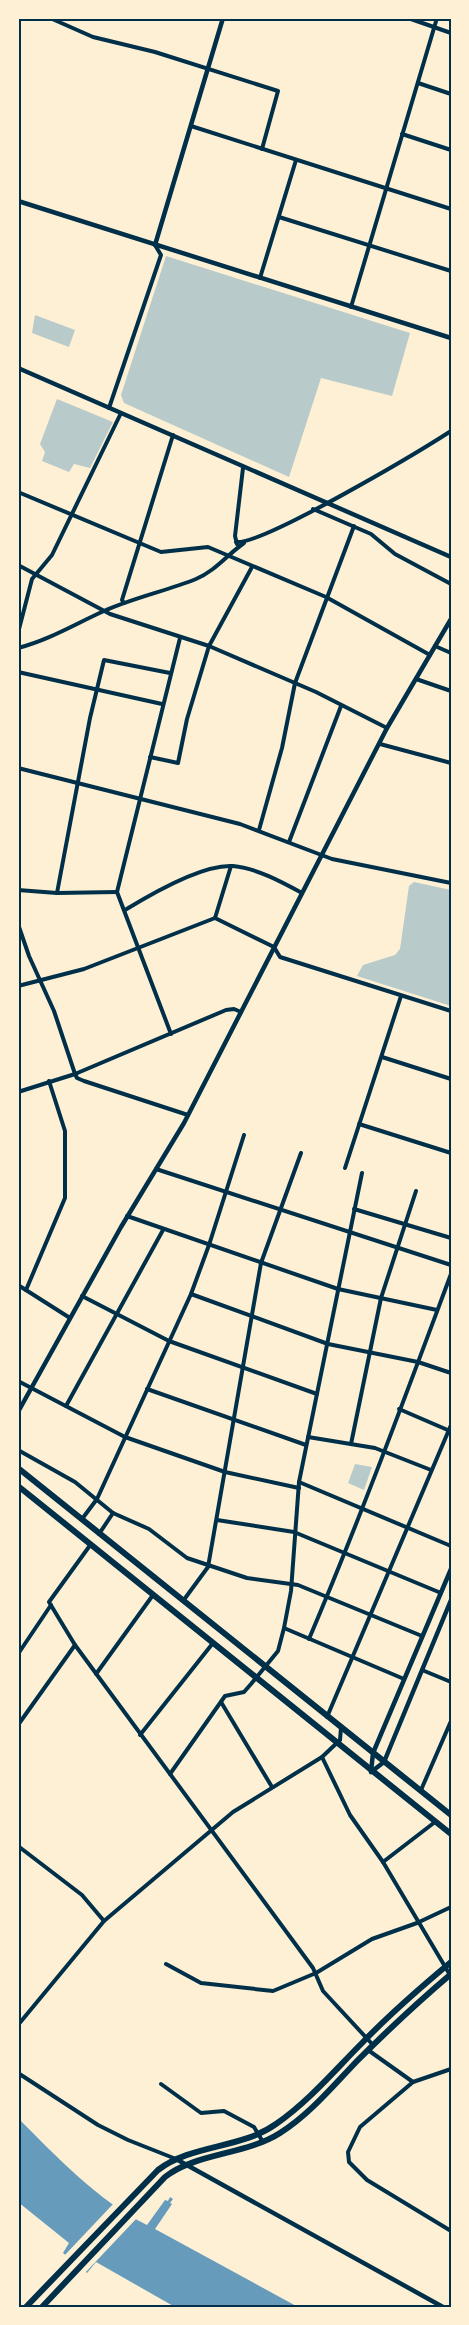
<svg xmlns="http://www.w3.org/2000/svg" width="469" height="2325" viewBox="0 0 469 2325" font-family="Mulish,sans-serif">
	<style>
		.green { fill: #b9caca }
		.water { fill: #669bbc }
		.pier { fill: #fdf0d5 }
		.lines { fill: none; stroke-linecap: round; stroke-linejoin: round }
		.minor { stroke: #003049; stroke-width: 4 }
		.tertiary { stroke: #003049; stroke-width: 4.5 }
		.trunk { stroke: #003049; stroke-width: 6 }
		.neatline { fill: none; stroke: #003049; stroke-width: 2 }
	</style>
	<rect width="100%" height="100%" fill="#fdf0d5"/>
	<!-- green -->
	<g class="green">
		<polygon points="166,256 410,333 392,396 321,378 289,477 124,403 121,395"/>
		<polygon points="35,315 75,330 69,347 32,333"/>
		<polygon points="57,399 113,422 90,468 74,464 69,472 42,461 45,452 40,444"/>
		<polygon points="414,882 451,890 451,1006 357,976 363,965 395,955 400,949 409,886"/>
		<polygon points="355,1464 372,1467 364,1490 348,1483"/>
	</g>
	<!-- water -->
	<path class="water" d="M18 2118C56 2156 98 2201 147 2225L165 2200 168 2201 170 2197 173 2199 170 2203 172 2204 155 2229 298 2307H175L96 2262 87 2273 63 2253 69 2243 18 2202Z"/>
	<!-- pier -->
	<polygon class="pier" points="115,2202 138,2217 84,2274 63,2257"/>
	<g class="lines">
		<!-- minor -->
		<g class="minor">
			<polyline points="50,18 93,37 155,52 278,91 262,149"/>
			<polyline points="408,18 451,33"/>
			<polyline points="418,83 451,94"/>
			<polyline points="191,126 451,209"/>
			<polyline points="402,134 451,150"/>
			<polyline points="279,217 451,271"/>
			<polyline points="260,278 296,160"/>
			<polyline points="351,307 437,18"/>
			<polyline points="109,408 161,255 155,245"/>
			<polyline points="18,492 161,552 208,547 326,597 430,655"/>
			<polyline points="313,509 371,534 395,554 451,584"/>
			<path d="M236 542C263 545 420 451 451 431"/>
			<polyline points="237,544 235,536 243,468"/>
			<polyline points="18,565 110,614 209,646 316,692 387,728"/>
			<polyline points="124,603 122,600 173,435"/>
			<polyline points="18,633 32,579 52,555 121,413"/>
			<polyline points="435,646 451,653"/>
			<path d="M18 648C49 640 75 624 104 611 133 598 166 591 196 579 215 571 227 555 244 543"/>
			<polyline points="18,672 162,704"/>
			<polyline points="416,679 451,691"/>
			<polyline points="380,744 451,763"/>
			<polyline points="150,757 178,763 187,719 209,646 252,567"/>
			<polyline points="18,768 240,824 332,859 451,883"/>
			<polyline points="259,830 282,748 295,683 354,526"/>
			<polyline points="289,842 341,706"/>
			<polyline points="18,890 57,893 117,892"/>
			<polyline points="57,893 90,718 104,660 170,673"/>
			<path d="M125 910C151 894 202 864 233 866 256 868 282 882 302 893"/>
			<polyline points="215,918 231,866"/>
			<polyline points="18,924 29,956 54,1011 75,1074 226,1010 234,1009 241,1012"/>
			<polyline points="18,986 84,969 215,918 274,947 280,957 451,1011"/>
			<polyline points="171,1034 117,892 180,638"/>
			<polyline points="382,1057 451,1079"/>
			<polyline points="18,1092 75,1074 77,1078 84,1081 188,1115"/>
			<polyline points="359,1124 451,1153"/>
			<polyline points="345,1168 401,996"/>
			<polyline points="156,1169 451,1265"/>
			<polyline points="354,1209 451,1238"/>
			<polyline points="127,1216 338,1289 437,1310"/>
			<polyline points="18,1285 70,1318"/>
			<polyline points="26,1290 65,1198 65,1131 49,1081"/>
			<polyline points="191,1294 328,1344 418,1362 451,1373"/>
			<polyline points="82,1296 169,1341 317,1394"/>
			<polyline points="18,1381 125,1437 225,1472 299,1488"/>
			<polyline points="147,1389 306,1445"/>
			<polyline points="66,1406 163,1230"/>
			<polyline points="399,1409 450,1431"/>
			<polyline points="308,1437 375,1448 431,1470"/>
			<polyline points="351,1444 381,1298 416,1191"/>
			<polyline points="18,1450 75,1482 113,1513 149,1529 187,1558 247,1578 298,1585 422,1636"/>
			<polyline points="299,1482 451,1546"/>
			<polyline points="82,1519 97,1499 191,1294 209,1245 244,1135"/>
			<polyline points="217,1520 294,1532 441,1593"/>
			<polyline points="99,1534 113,1513"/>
			<polyline points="91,1544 49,1602 75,1645 313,1968 323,1991 373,2045"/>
			<polyline points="183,1601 208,1567 261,1263 301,1153"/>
			<polyline points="284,1628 404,1679"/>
			<path d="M309 1639C360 1519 405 1397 451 1274"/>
			<polyline points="18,1654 51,1605"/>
			<polyline points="422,1670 451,1682"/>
			<polyline points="96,1674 153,1595"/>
			<polyline points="221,1702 272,1787"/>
			<polyline points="327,1717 451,1425"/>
			<polyline points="18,1725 75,1645"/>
			<polyline points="140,1735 213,1643"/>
			<polyline points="322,1757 350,1815 383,1862 435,1822"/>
			<polyline points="170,1774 225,1696 244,1692 251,1684 278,1651 284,1628 291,1591 299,1482 362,1173"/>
			<polyline points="421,1790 451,1721"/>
			<polyline points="18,1846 82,1895 104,1921"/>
			<polyline points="383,1862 450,1975"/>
			<polyline points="166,1964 201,1983 273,1991 316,1973 372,1939 417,1923 451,1907"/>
			<polyline points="18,2025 104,1921 233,1812 322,1757 340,1740 341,1728"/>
			<polyline points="368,2050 413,2082"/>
			<polyline points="451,2069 413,2082 360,2127 348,2152 349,2162 367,2180 451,2231"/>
			<polyline points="18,2073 98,2125 128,2140 176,2159"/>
			<polyline points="161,2084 201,2113 224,2111 254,2127 263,2142"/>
		</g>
		<!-- tertiary -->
		<g class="tertiary">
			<polyline points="18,201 451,338"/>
			<polyline points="155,245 223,18"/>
			<polyline points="18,368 451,557"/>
			<polyline points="18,1412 121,1227 184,1123 387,728 451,619"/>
			<polyline points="371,1772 373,1753 451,1569"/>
			<polyline points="371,1772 384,1762 451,1600"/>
			<polyline points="176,2159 443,2307"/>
		</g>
		<!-- trunk -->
		<g class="trunk">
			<polyline points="18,1468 451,1815"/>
			<polyline points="18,1486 451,1834"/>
			<path d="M26 2307 158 2170C192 2144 241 2149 276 2124 309 2101 335 2070 363 2042 390 2014 421 1987 451 1962"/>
			<path d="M42 2307 165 2177C195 2153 246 2155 280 2133 309 2115 333 2086 357 2061 387 2031 418 2002 451 1974"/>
		</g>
	</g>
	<!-- border -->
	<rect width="469" height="2325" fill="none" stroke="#fdf0d5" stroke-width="39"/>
	<rect x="20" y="20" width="430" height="2286" class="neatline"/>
</svg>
